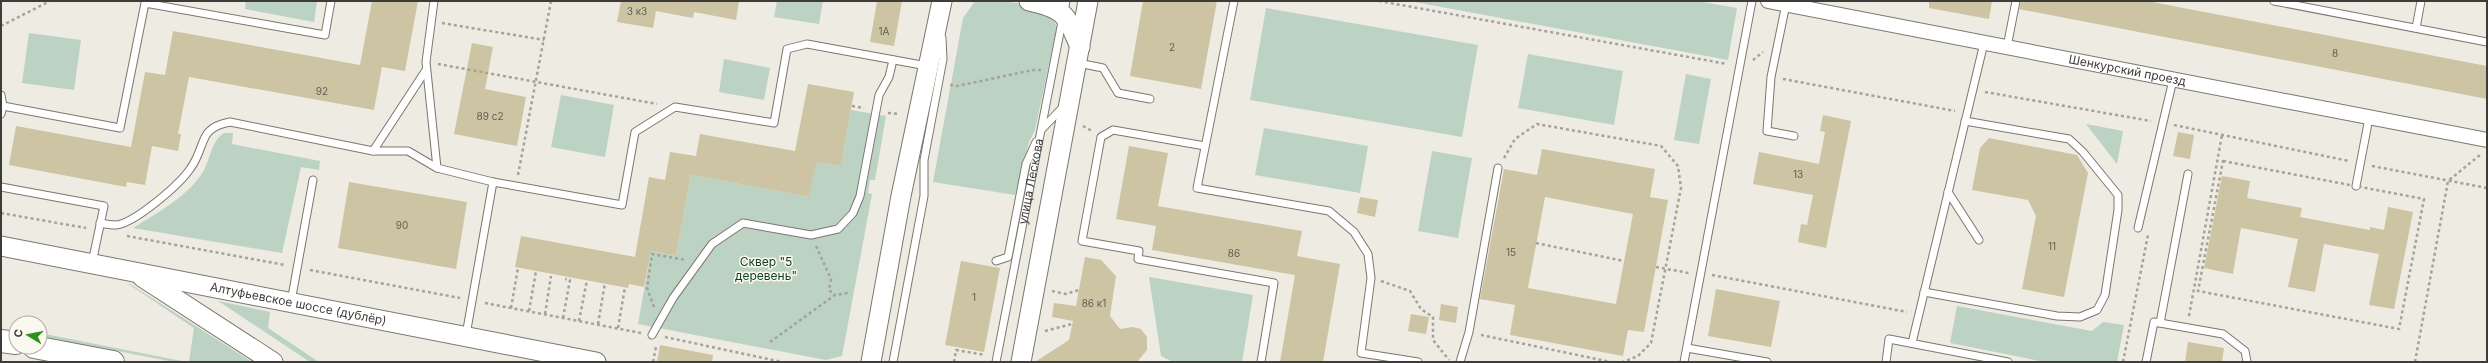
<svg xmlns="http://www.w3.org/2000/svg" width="2488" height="363" viewBox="0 0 2488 363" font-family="Inter,sans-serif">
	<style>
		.green { fill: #bcd2c3 }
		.building { fill: #cdc4a3; fill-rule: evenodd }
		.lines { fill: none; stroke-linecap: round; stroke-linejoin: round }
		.lane-casing { stroke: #7a776f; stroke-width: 9 }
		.street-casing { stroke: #7a776f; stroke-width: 16 }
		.secondary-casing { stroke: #7a776f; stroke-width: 21 }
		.primary-casing { stroke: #7a776f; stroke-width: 24 }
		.path { stroke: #a4a29b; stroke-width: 2.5; stroke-dasharray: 3 3; stroke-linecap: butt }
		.lane { stroke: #fff; stroke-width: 7 }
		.street { stroke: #fff; stroke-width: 14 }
		.secondary { stroke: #fff; stroke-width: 19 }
		.primary { stroke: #fff; stroke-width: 22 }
		.labels { text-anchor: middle; stroke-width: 3; stroke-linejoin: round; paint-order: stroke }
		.number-label { font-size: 10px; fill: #615e54 }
		.street-label { font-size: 12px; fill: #3d3c39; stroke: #fbf9ef }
		.park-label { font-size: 12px; fill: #0c4225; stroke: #fbf9ef }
	</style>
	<rect width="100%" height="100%" fill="#eeebe2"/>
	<!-- green -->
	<g class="green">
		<polygon points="246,1 317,1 314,22 245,9"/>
		<polygon points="777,1 823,1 819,24 774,17"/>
		<path d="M975 1C1001 1 1044 0 1057 26L1035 130 1029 142 1015 195 933 182 963 18Z"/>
		<polygon points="1409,1 1697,1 1737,8 1728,60"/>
		<polygon points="1266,8 1478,45 1462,137 1250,100"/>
		<polygon points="29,33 81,40 74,90 22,83"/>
		<polygon points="1528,54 1623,71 1614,125 1518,108"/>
		<polygon points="724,59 770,68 764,100 719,92"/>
		<polygon points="1686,74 1711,79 1699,144 1674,140"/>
		<polygon points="561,95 614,105 605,157 551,147"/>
		<polygon points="851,110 886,116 875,180 870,180 868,193 872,194 842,356 826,360 638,324 651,251 676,256 691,175 809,197 812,180 811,161 841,166"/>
		<polygon points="2086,124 2123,131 2117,164"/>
		<polygon points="1264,128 1368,146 1360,193 1255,175"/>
		<path d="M224 133H233L232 144 320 161 319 170 301 167 282 253 133 228C157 213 187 197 203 172 211 159 210 142 224 133Z"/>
		<polygon points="1432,151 1472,158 1458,238 1418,231"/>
		<polygon points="1149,277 1253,295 1242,362 1173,362 1161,356"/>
		<polygon points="127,283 130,284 252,362 189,362 194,328"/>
		<polygon points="218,301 270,312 268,328 319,362 310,362"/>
		<polygon points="1957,306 2092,331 2103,322 2124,325 2117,362 2045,362 1950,343"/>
		<polygon points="40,333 187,362 174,362 40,336"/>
	</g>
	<!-- building -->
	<g class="building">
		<polygon points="372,1 418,1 405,71 382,67 374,110 189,77 178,134 181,134 178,151 152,146 145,185 127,182 126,187 9,165 16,126 131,147 145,72 165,75 173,31 360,65"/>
		<polygon points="621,1 739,1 736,20 694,12 693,18 656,11 653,28 617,22"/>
		<polygon points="877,1 902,1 894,46 870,42"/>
		<polygon points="1143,1 1217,1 1201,89 1130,76"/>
		<polygon points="1929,1 1992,1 1989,19 1929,8"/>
		<polygon points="2021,1 2147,1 2487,66 2487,99 2019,9"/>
		<polygon points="472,43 493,47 485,89 526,97 517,146 454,134"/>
		<polygon points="808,84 854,92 841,166 816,162 809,197 691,175 676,256 651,251 644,287 629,284 628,288 515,267 521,236 635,257 649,177 665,180 670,152 696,156 700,134 795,151"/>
		<polygon points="1823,115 1851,121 1826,248 1798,242 1801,224 1807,225 1813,195 1753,184 1759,152 1819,164 1825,132 1820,131"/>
		<polygon points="2178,132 2194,135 2190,159 2173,156"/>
		<polygon points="1989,138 2077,155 2088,173 2064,297 2022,289 2036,216 2028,200 1972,190 1980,148"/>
		<polygon points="1129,146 1168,153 1158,206 1302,231 1297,256 1340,264 1323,362 1280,362 1295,275 1152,250 1156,226 1116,219"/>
		<path d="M1542 149 1655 169 1650 197 1668 200 1644 332 1628 330 1623 356 1510 335 1515 305 1480 299 1504 169 1537 175ZM1545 197 1633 214 1616 304 1528 288Z"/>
		<polygon points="2222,176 2250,181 2247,198 2302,208 2300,217 2370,230 2370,227 2384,230 2388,207 2413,212 2394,309 2369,305 2379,254 2324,244 2315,292 2288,287 2298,239 2241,228 2233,274 2204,268"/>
		<polygon points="349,182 467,202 456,269 338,248"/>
		<polygon points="1360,197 1378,200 1375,217 1357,213"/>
		<polygon points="1085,257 1101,260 1116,276 1110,316 1120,329 1132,327 1141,329 1147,337 1147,350 1137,362 1035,362 1069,340 1073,321 1052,317 1054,303 1076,306"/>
		<polygon points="961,261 1000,268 984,352 945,345"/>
		<polygon points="1716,289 1780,301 1771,347 1708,336"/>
		<polygon points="1441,304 1458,307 1456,323 1439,320"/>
		<polygon points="1411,314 1429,317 1426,334 1408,331"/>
		<polygon points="2188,342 2224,348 2222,362 2185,362"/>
		<polygon points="660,345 713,355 712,362 657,362"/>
	</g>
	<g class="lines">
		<defs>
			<g id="lane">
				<polyline points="434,1 426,62 437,168"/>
				<polyline points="1234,1 1197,188 1329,211 1354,232 1368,254 1371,278 1361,353 1418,362"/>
				<polyline points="2274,1 2487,42"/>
				<polyline points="1786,4 1771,77 1767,131 1794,136"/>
				<polyline points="2416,28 2421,1"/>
				<polyline points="2007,47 2016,1"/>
				<polyline points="1078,63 1103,68 1118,93 1150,99"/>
				<polyline points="1,95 3,106"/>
				<polyline points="1,114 3,106 120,128 145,3 325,35 331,1"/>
				<polyline points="1042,129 1064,106"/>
				<polyline points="1205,146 1113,130 1101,137 1082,241 1139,251 1138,259 1274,283 1261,362"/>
				<polyline points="373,151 426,70"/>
				<polyline points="2356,186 2369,118"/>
				<polyline points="1,187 104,206 92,263"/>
				<polyline points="1948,192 1979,240"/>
				<path d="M100 223C105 224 111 225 116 225 135 223 179 185 190 169 207 146 197 128 230 122L373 151H408L437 168 493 182 622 205 635 132 675 107 774 123 787 49 807 44 927 66"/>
				<polyline points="2138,228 2173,80"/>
				<polyline points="996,261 1008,257 1026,164 1036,142"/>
				<polyline points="1924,292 2057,316 2080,317 2097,310 2105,295 2118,210 2118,195 2083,152 2069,139 1965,121"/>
				<polyline points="291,302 313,180"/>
				<polyline points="2160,323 2188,174"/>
				<polyline points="466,335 493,182"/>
				<polyline points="652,335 673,298 712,244 743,223 811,235 838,229 853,213 860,196 879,95 889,77 893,60"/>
				<polyline points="1912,343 1984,43"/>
				<polyline points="1687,348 1767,362"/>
				<polyline points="893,362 924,196 924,160 943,59 942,38"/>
				<path id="s1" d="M996 362 1066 1"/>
				<polyline points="1460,362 1469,332 1498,168"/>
				<polyline points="1684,362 1752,1"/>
				<polyline points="1886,362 1889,339 2008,362"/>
				<polyline points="2146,362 2154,322 2223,334 2245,351 2247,362"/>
			</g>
			<g id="street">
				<path id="s2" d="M1768 1 2487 140"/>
			</g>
			<g id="secondary">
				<path d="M1029 1C1065 9 1066 14 1080 47"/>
				<path id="s3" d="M1 246 596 362"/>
				<polyline points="142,277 273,362"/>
				<polyline points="871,362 901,196 942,1"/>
				<polyline points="1021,362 1088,1"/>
			</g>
			<g id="primary">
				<polyline points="1,341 16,343"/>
				<polyline points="34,347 113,362"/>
			</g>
		</defs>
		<!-- lane casing -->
		<use href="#lane" class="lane-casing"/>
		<!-- street casing -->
		<use href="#street" class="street-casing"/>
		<!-- secondary casing -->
		<use href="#secondary" class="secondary-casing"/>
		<!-- primary casing -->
		<use href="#primary" class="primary-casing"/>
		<!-- path -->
		<g class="path">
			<polyline points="1379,1 1727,64"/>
			<polyline points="442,23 544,40"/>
			<polyline points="1,26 50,1"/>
			<polyline points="1753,60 1763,52"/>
			<polyline points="438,64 657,104"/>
			<polyline points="1783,79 1955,111"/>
			<polyline points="950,85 957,86 1033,70 1041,70"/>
			<polyline points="1985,92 2151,121"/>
			<polyline points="852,106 864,108"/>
			<polyline points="888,113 899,114"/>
			<polyline points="2174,125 2349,161"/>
			<polyline points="1083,126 1092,131"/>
			<polyline points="1504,158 1515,139 1537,124 1661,146 1678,166 1681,188 1651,343 1638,356 1623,362"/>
			<polygon points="2223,161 2424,199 2399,329 2198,291"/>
			<polyline points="2372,166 2487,188"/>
			<polyline points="518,175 551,1"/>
			<polyline points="1,213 86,228"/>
			<polyline points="127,236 285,265"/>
			<polyline points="1536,243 1624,261"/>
			<polyline points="816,246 831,279 829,290 835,295"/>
			<polyline points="1656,267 1689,273"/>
			<polyline points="310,270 460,298"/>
			<polyline points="1712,275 1907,312"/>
			<polyline points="1381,281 1410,291 1421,309 1433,317 1433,340 1449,360"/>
			<polyline points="1052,291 1066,294 1079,290"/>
			<polyline points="485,303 641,333"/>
			<polyline points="654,307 647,288 652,254 686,260"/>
			<polyline points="511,308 518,268"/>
			<polyline points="529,311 536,271"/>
			<polyline points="545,314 551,276"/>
			<polyline points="2189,316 2222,135"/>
			<polyline points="563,318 570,280 565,279"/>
			<polyline points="579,321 587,280"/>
			<polyline points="598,324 605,283"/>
			<polyline points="618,328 625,287"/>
			<polyline points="1045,331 1072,324"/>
			<polyline points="1481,335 1611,362"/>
			<polyline points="665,337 782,362"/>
			<polyline points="770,342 835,295 848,293"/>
			<polyline points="653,362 656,347"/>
			<polyline points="954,362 956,350 985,355"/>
			<polyline points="2123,362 2148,235"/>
			<polyline points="2415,362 2448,181 2480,155"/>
		</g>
		<!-- lane -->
		<use href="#lane" class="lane"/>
		<!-- street -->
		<use href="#street" class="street"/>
		<!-- secondary -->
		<use href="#secondary" class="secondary"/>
		<!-- primary -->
		<use href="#primary" class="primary"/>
	</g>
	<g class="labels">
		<!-- number labels -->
		<g class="number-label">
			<text x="637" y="15">3 к3</text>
			<text x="884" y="35">1А</text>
			<text x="1172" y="51">2</text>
			<text x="2335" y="57">8</text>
			<text x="322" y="95">92</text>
			<text x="490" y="120">89 с2</text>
			<text x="1798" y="178">13</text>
			<text x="402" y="229">90</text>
			<text x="2052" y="250">11</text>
			<text x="1511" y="256">15</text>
			<text x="1234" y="257">86</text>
			<text x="974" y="301">1</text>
			<text x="1094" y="307">86 к1</text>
		</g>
		<!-- street labels -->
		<g class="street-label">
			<text dy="4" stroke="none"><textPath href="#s2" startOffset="366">Шенкурский проезд</textPath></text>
			<text dy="4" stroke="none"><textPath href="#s1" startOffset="184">улица Лескова</textPath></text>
			<text dy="4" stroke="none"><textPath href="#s3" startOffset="303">Алтуфьевское шоссе (дублёр)</textPath></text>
		</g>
		<!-- park labels -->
		<g class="park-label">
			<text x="766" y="266">Сквер "5<tspan x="766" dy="14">деревень"</tspan></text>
		</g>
	</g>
	<!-- border -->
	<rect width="2488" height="363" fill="none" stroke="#3d3c39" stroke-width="4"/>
	<!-- north arrow -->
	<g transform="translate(28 335) rotate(280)"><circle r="19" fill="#fbf9ef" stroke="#afada6"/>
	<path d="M0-3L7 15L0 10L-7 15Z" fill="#2a9318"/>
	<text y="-6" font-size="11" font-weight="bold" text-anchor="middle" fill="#3d3c39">С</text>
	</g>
</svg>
